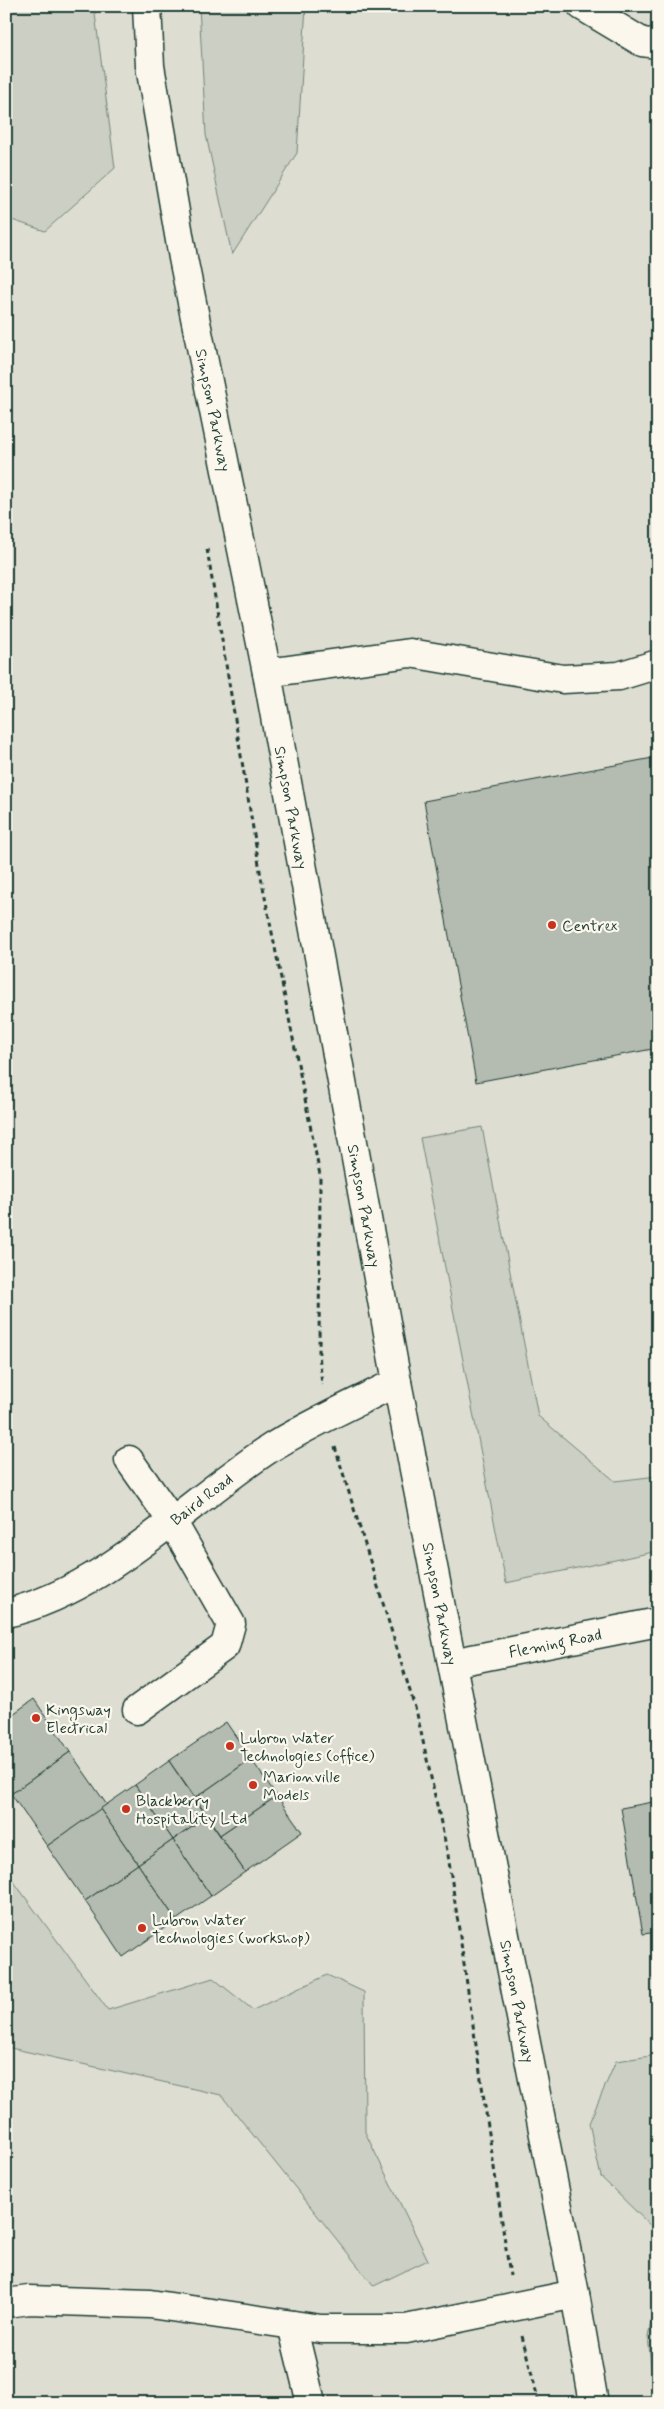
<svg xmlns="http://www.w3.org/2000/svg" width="664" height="2409" viewBox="0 0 664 2409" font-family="Mynerve,sans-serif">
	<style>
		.built { fill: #ddddd2 }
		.green { fill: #cbcfc4; stroke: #75867c }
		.building { fill: #b4bbb0; stroke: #1f3d34 }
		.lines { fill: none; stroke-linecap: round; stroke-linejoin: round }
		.minor-casing { stroke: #1f3d34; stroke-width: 31 }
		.major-casing { stroke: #1f3d34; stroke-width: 31 }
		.path { stroke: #1f3d34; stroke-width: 3; stroke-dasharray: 5 4; stroke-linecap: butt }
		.minor { stroke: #fbf7ec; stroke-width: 28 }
		.major { stroke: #fbf7ec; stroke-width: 28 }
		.poi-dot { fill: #c8321e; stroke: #fbf7ec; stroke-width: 2 }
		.labels { text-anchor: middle; stroke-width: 4.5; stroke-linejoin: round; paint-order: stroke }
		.street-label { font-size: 16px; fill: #1f3d34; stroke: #fbf7ec }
		.poi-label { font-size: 16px; fill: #1f3d34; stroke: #fbf7ec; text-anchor: start }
	</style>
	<rect width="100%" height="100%" fill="#eeece1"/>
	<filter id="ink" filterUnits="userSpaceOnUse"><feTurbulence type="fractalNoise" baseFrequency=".02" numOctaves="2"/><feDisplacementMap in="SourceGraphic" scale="10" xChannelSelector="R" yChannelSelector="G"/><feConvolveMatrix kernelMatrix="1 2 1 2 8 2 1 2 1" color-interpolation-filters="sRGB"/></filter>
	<g filter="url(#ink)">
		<!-- built -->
		<rect class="built" x="6" y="6" width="652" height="2397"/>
		<!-- green -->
		<g class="green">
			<polygon points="6,6 94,6 115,168 45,231 6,218"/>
			<polygon points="199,6 306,6 297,153 232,255 206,135"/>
			<polygon points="482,1127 538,1416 615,1481 658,1476 658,1551 506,1583 420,1138"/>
			<polygon points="6,1871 108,2010 213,1978 253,2010 327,1975 364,1992 365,2132 428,2260 374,2286 221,2095 6,2047"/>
			<polygon points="658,2055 658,2233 601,2177 589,2123 616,2061"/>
			<polygon points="658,2282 658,2403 655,2403 648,2337"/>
		</g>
		<!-- building -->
		<g class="building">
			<polygon points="658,757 658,1048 476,1082 424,801"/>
			<polygon points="34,1699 70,1752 11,1794 6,1787 6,1719"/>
			<polygon points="226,1722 251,1759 195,1798 169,1761"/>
			<polygon points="70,1752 107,1805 47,1846 11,1794"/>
			<polygon points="251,1759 277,1796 220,1835 195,1798"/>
			<polygon points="169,1761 207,1817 173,1840 135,1785"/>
			<polygon points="135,1785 173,1840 138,1864 100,1809"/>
			<polygon points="277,1796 302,1832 245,1872 220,1835"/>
			<polygon points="658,1801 658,1932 643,1934 621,1808"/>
			<polygon points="100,1809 138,1864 85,1901 47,1846"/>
			<polygon points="207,1817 245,1872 211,1896 173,1840"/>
			<polygon points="173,1840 211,1896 176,1920 138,1864"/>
			<polygon points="138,1864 176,1920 123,1957 85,1901"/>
		</g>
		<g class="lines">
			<defs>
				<g id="minor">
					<polyline points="582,6 642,42 658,44"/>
					<polyline points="267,673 410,653 563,679 619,676 658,664"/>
					<polyline points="129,1460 172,1521 231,1624 225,1646 137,1710"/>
					<path id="s1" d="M6 1613C105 1591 188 1501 272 1447 311 1423 356 1403 397 1382"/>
					<path id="s2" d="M452 1663 658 1622"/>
					<polyline points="6,2303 29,2300 150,2304 321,2329 406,2329 575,2294"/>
					<polyline points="292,2325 311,2403"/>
				</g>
				<g id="major">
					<path id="s3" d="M147 6 150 66 183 258 267 673 397 1382 575 2294 594 2403"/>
				</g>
			</defs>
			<!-- minor casing -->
			<use href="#minor" class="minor-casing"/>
			<!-- major casing -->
			<use href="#major" class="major-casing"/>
			<!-- path -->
			<g class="path">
				<polyline points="207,549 261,877 320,1175 319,1353 322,1385"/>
				<polyline points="335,1447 417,1714 448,1855 510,2276"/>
				<polyline points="522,2336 539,2403"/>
			</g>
			<!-- minor -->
			<use href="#minor" class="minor"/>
			<!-- major -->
			<use href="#major" class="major"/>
		</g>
	</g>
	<!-- markers -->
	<g class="poi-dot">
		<circle cx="552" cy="925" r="5"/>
		<circle cx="36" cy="1718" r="5"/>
		<circle cx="230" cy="1746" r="5"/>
		<circle cx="253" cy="1785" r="5"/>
		<circle cx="126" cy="1809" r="5"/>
		<circle cx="142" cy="1928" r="5"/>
	</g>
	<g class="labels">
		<!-- street labels -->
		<g class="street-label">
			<text dy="6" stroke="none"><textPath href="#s3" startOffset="410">Simpson Parkway</textPath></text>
			<text dy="6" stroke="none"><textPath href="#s3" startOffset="815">Simpson Parkway</textPath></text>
			<text dy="6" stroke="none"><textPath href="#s3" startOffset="1220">Simpson Parkway</textPath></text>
			<text dy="6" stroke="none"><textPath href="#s1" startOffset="228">Baird Road</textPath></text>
			<text dy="6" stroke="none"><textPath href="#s3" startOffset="1625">Simpson Parkway</textPath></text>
			<text dy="6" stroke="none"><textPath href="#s2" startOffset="105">Fleming Road</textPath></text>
			<text dy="6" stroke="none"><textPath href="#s3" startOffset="2030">Simpson Parkway</textPath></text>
		</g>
		<!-- poi labels -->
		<g class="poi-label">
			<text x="562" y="931">Centrex</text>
			<text x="46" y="1715">Kingsway<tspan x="46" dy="18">Electrical</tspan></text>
			<text x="240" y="1743">Lubron Water<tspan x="240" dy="18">Technologies (office)</tspan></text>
			<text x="263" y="1782">Marionville<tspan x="263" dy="18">Models</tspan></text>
			<text x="136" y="1806">Blackberry<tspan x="136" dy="18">Hospitality Ltd</tspan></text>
			<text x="152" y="1925">Lubron Water<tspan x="152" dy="18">Technologies (workshop)</tspan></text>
		</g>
	</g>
	<!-- margin -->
	<rect width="664" height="2409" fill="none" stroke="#fbf7ec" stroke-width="25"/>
	<rect x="12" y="12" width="639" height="2384" fill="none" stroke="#1f3d34" stroke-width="2" filter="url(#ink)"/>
</svg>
